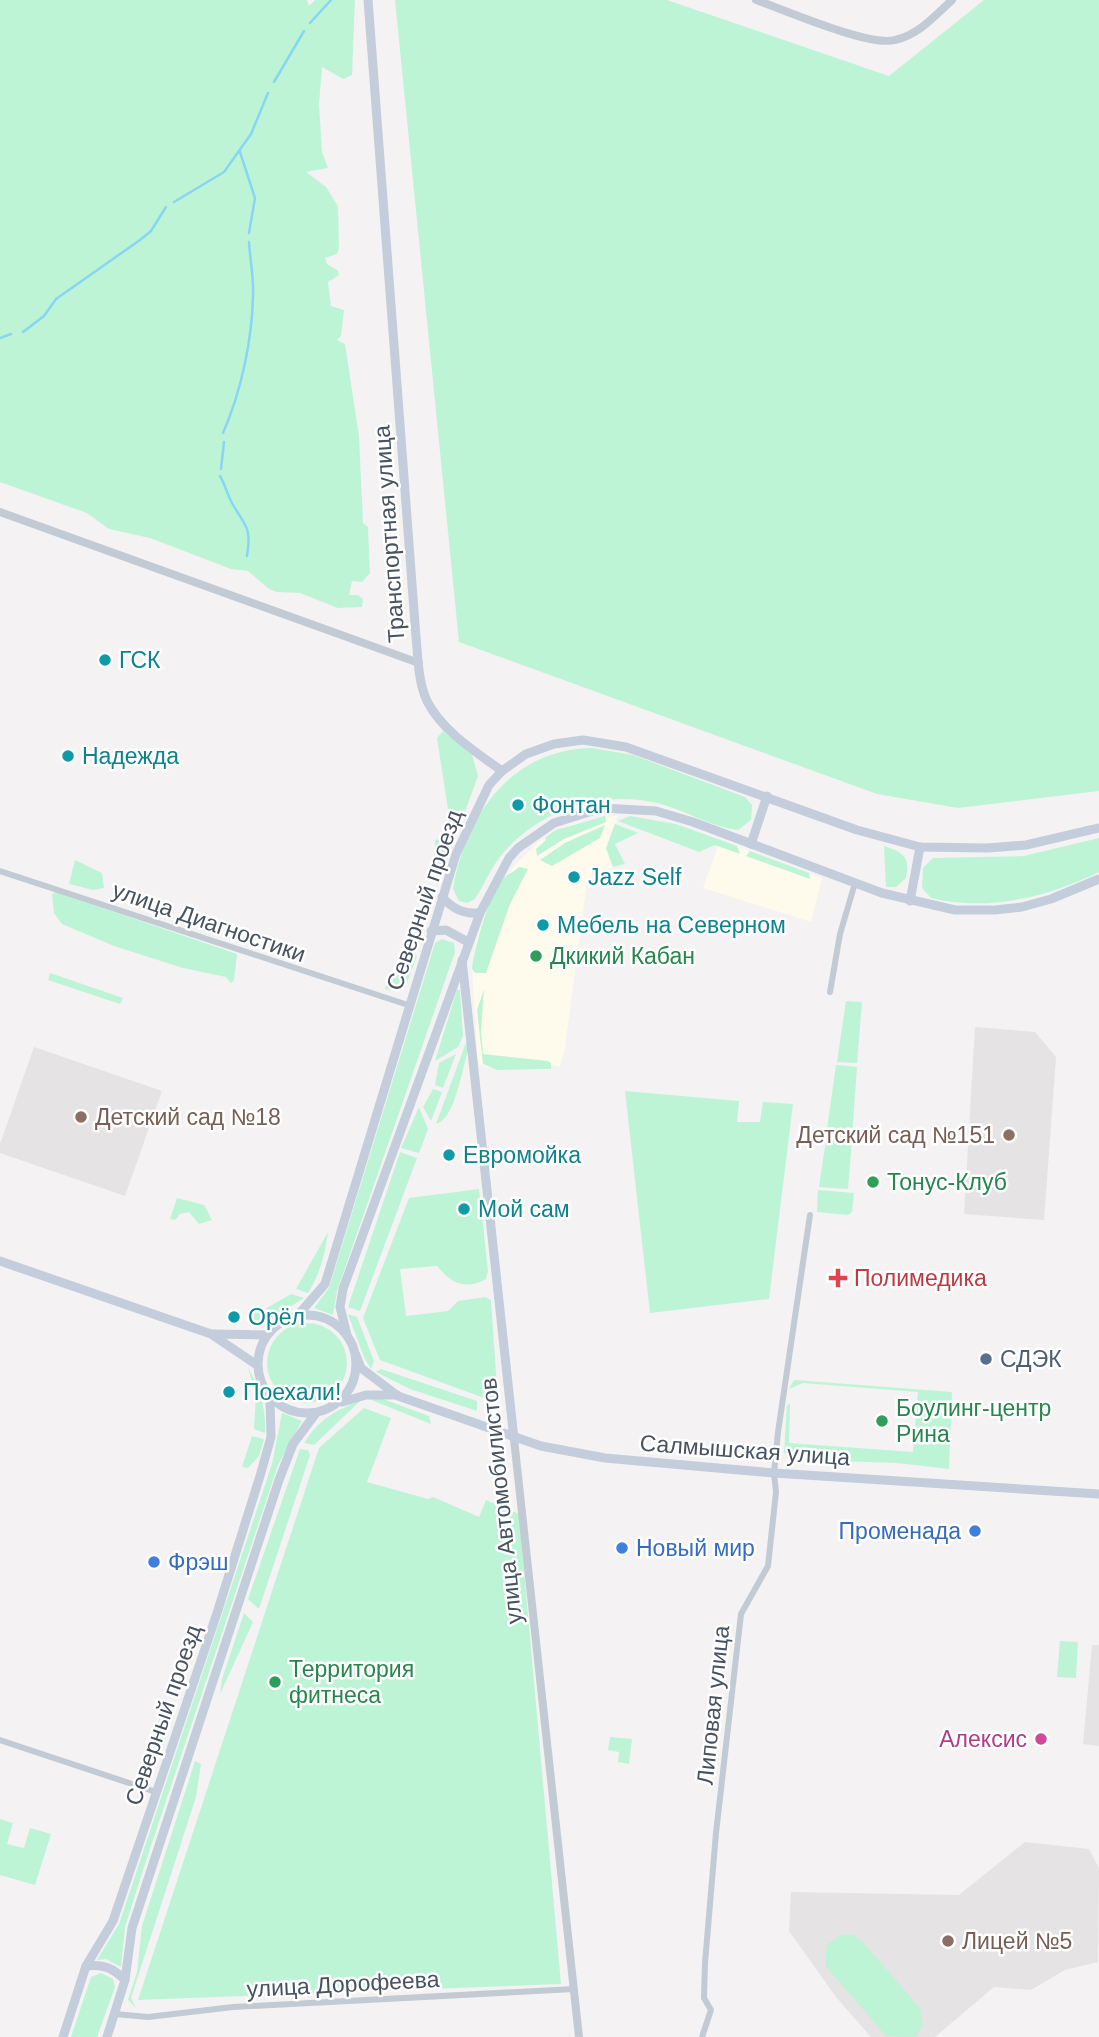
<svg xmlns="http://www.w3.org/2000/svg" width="1099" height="2037" viewBox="0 0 1099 2037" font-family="Helvetica,sans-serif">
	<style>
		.commercial { fill: #fefaec }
		.education { fill: #e5e3e3 }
		.green { fill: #bef4d6 }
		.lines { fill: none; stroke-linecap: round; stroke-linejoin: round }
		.stream { stroke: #88d6f4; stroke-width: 2.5 }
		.minor { stroke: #c2cbd4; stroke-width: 6 }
		.tertiary { stroke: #c2cbd4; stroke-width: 8 }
		.secondary { stroke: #c3cddb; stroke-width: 9 }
		.culture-dot { fill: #0f9aa8; stroke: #fff; stroke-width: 2.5 }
		.leisure-dot { fill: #2e9e5b; stroke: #fff; stroke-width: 2.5 }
		.education-dot { fill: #8d6e63; stroke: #fff; stroke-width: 2.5 }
		.health-dot { fill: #e0444e; stroke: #fff; stroke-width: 2.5 }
		.service-dot { fill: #5c6f8a; stroke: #fff; stroke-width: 2.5 }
		.shop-dot { fill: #3f7fe0; stroke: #fff; stroke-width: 2.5 }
		.hotel-dot { fill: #d1479c; stroke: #fff; stroke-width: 2.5 }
		.labels { text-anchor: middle; stroke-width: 5; stroke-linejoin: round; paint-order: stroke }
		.street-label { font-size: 23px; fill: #475361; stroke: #fff }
		.culture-label { font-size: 23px; fill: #0d838f; stroke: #fff; text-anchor: start }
		.leisure-label { font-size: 23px; fill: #27864d; stroke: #fff; text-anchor: start }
		.education-label { font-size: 23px; fill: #785e54; stroke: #fff; text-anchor: start }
		.health-label { font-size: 23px; fill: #be3a42; stroke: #fff; text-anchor: start }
		.service-label { font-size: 23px; fill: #4e5e75; stroke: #fff; text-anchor: start }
		.shop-label { font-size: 23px; fill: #366cbe; stroke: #fff; text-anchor: start }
		.hotel-label { font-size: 23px; fill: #b23c85; stroke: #fff; text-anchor: end }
	</style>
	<rect width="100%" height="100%" fill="#f4f2f2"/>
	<!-- commercial -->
	<g class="commercial">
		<polygon points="618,815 606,848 613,867 592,876 587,882 564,1054 559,1067 552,1065 548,1070 487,1068 478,1063 472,969 476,940 493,899 513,867 538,842 569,825"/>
		<polygon points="720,840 822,878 811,922 703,888"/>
	</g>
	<!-- education -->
	<g class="education">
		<polygon points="975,1027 1035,1032 1056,1057 1044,1220 964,1214"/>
		<polygon points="34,1047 162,1091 125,1196 0,1153 0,1144"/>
		<polygon points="1092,1645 1099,1645 1099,1746 1083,1744"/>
		<polygon points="1025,1842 1089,1849 1099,1868 1098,1962 1065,1970 1031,1990 994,1987 935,2037 871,2037 836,1997 789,1931 791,1892 959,1895"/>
	</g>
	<!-- green -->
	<g class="green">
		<polygon points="0,0 307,0 309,6 315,0 355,0 352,75 343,79 322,67 319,104 322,152 328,168 306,172 326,187 338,206 339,248 337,254 325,258 327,264 338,271 339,275 328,282 331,306 344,310 341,336 337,340 345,344 359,436 363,523 368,527 370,573 362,582 352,581 349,595 358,595 363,599 362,607 338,608 300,593 277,592 269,589 248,571 231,569 150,538 109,529 87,513 0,482"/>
		<polygon points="395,0 667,0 889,76 984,0 1099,0 1099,791 958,808 877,794 459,642"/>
		<polygon points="443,731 472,755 478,776 442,874 433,880 435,840 452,835 437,738"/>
		<path d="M592 748 633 755 745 797 752 805 751 820 738 830C712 827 686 811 661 804 604 789 542 808 503 853 491 867 485 884 475 899L467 903 459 901 453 889C465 815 512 749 592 748Z"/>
		<polygon points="605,816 606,822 564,839 537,856 536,849 545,841 546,837 556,830"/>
		<polygon points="630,816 676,824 737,846 740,854 715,845 699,852 618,821"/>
		<polygon points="615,824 638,833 615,844 625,864 613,867 606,848"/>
		<polygon points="605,825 600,838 552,866 540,860 565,843"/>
		<path d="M1099 838V872C1048 897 988 912 931 898L922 888 923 868 933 858 1024 856Z"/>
		<path d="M884 846C902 852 911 857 906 878L896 887H886Z"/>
		<polygon points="750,851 809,873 810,879 746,856"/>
		<polygon points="75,860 102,873 104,888 93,890 69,884"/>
		<path d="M519 867 528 869 510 904 486 973H475L472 969C474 948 490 890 506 876 510 873 515 871 519 867Z"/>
		<polygon points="56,892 237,954 234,980 231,983 226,977 183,968 114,946 62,924 54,913 52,894"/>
		<polygon points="442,939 454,943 455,952 337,1291 333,1315 314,1308 329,1288 435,943"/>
		<polygon points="412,950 417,956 407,983 395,991 385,989 389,975 406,968"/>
		<polygon points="50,973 123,998 120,1004 48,980"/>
		<polygon points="484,989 481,1031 483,1054 548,1061 551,1063 551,1069 497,1070 483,1064 477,1010"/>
		<polygon points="457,990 460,990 463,1036 458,1047 435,1061"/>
		<polygon points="846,1001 862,1002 857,1063 837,1062"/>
		<path d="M467 1040 469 1048C462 1066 456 1119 436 1124Z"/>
		<polygon points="456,1054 443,1088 435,1085 439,1063"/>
		<polygon points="836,1065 857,1067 852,1137 826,1136"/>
		<polygon points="433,1089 442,1092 431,1121 423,1107"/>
		<polygon points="625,1091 739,1101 737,1122 760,1122 763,1102 793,1104 769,1299 650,1313"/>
		<polygon points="419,1107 428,1129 419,1153 401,1148"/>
		<polygon points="826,1139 852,1141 848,1189 819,1187"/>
		<polygon points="400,1152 417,1158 360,1311 348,1307"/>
		<path d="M479 1189 488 1271 486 1279C465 1291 450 1282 437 1266L400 1269 406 1316 448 1311 458 1301 485 1297 491 1300 498 1403 380 1360 363 1318 409 1198Z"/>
		<polygon points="818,1190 854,1193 852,1212 848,1215 817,1212"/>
		<polygon points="177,1198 204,1205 212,1220 199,1224 189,1212 180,1214 175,1220 170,1219"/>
		<path d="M328 1232C325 1254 320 1274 308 1293L296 1289Z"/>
		<polygon points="291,1294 304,1298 255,1329 253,1312 265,1309"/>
		<polygon points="348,1314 357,1317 374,1361 371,1369 364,1357"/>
		<circle cx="307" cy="1363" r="40"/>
		<path d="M248 1368C260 1388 266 1408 265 1433L254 1429 256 1395Z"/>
		<polygon points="381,1369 477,1401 477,1411 410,1389 376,1372"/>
		<polygon points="794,1380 952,1392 949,1469 897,1463 804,1460 784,1453 787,1406 790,1403 789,1443 913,1452 918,1392 803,1383 789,1389"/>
		<polygon points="369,1399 383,1399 429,1416 431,1424"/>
		<path d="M361 1400 314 1445 304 1443C319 1419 335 1411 361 1400Z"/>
		<polygon points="364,1408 391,1418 367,1482 428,1499 433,1497 479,1517 486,1500 519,1514 561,1984 138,2000 319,1448"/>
		<polygon points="282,1413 302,1421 278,1465 146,1861 125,1927 121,1967 106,1959 97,1960 119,1924 272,1464"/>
		<polygon points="252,1436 264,1439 259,1456 248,1468 242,1467"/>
		<polygon points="300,1449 308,1450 310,1455 259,1609 248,1599"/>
		<polygon points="244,1613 253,1622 220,1694 222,1679"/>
		<polygon points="1060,1641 1078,1642 1076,1678 1057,1677"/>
		<polygon points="161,1714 169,1722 164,1745 152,1741"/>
		<polygon points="610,1737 632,1739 629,1764 618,1762 619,1752 608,1750"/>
		<polygon points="195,1761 201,1764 196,1797 131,1998 136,2008 128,2000 137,1972 142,1926"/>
		<polygon points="0,1819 13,1823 7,1844 24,1848 30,1828 51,1834 35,1885 0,1875"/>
		<polygon points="841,1935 852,1935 861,1940 920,2008 923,2025 915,2037 886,2036 825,1965 827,1945"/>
		<polygon points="101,1973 113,1979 115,1987 97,2037 71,2037 91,1977"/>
	</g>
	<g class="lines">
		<!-- stream -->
		<g class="stream">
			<polyline points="310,23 331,0"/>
			<polyline points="274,82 304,31"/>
			<polyline points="240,152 255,198 249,233"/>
			<polyline points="174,202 224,172 251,134 268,93"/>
			<polyline points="23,332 44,316 56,299 140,240 151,231 166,207"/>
			<polyline points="0,338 11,334"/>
			<path d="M223 433C241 392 252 341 253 296 254 278 250 260 249 242"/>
			<polyline points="221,469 224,442"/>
			<path d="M220 476C225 484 227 494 232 503 245 526 252 527 247 556"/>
		</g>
		<!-- minor -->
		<g class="minor">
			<polyline points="0,871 408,1005"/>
			<polyline points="830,992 840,934 855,883"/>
			<polyline points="0,1740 156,1792"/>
			<polyline points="115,2014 148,2017 233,2007 574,1989"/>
			<polyline points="702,2037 711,2010 704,1998 705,1963 716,1833 741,1614 768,1566 776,1492 774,1473 778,1432 810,1215"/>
		</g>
		<!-- tertiary -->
		<g class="tertiary">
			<path d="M756 0C785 10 869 47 895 40 918 35 935 16 952 0"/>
			<polyline points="0,512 419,663"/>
			<polyline points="514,1439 579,2037"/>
		</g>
		<!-- secondary -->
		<g class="secondary">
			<path d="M368 0 416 637C418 657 418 682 427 701 442 731 476 752 502 771"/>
			<polyline points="751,844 767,796"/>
			<path d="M442 897C453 909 463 914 480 913"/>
			<polyline points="910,901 920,847"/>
			<polyline points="431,931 446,930 468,942"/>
			<polyline points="462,960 514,1439"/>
			<polyline points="0,1261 211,1334 257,1365"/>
			<circle cx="307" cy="1364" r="49"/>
			<polyline points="298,1315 325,1284 456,854 489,785 502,771 526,754 554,744 583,740 626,747 857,830 920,847 987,848 1026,845 1099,828"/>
			<polyline points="213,1334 266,1335"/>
			<polyline points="347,1335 340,1307 343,1289 480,913 509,858 518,848 554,823 602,808 656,811 693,822 882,893 955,910 995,910 1022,907 1051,899 1099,879"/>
			<polyline points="356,1355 361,1368 398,1396 541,1446 605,1458 774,1473 1099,1494"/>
			<polyline points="342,1402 366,1395 397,1395"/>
			<path d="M86 1966C104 1964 113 1968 125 1980"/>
			<polyline points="63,2037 86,1966 113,1921 217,1613 260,1476 271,1437 270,1398"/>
			<polyline points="107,2037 125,1980 132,1928 279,1480 293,1444 316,1413"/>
		</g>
	</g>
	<!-- markers -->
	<g class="culture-dot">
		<circle cx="105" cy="660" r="7"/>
		<circle cx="68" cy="756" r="7"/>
		<circle cx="518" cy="805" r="7"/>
		<circle cx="574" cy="877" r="7"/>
		<circle cx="543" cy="925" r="7"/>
		<circle cx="449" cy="1155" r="7"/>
		<circle cx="464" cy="1209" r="7"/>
		<circle cx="234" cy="1317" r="7"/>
		<circle cx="229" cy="1392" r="7"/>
	</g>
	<g class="leisure-dot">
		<circle cx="536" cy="956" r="7"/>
		<circle cx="873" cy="1182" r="7"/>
		<circle cx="882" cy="1421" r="7"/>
		<circle cx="275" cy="1682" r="7"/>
	</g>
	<g class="education-dot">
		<circle cx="81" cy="1117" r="7"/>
		<circle cx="1009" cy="1135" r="7"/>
		<circle cx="948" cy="1941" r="7"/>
	</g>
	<path class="health-dot" d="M834.5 1267.5h7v7h7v7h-7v7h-7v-7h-7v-7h7z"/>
	<circle class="service-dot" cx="986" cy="1359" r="7"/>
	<g class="shop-dot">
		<circle cx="975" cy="1531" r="7"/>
		<circle cx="622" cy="1548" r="7"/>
		<circle cx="154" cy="1562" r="7"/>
	</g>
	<circle class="hotel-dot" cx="1041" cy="1739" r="7"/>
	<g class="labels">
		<!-- street labels -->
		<g class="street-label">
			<text transform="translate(389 534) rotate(-94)" y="8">Транспортная улица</text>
			<text transform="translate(424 900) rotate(-71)" y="8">Северный проезд</text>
			<text transform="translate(209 922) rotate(19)" y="8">улица Диагностики</text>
			<text transform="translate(745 1450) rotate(4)" y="8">Салмышская улица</text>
			<text transform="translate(501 1501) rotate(-96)" y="8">улица Автомобилистов</text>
			<text transform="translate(713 1705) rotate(-84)" y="8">Липовая улица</text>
			<text transform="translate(163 1715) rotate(-71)" y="8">Северный проезд</text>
			<text transform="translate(343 1984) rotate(-3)" y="8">улица Дорофеева</text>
		</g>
		<!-- culture labels -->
		<g class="culture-label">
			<text x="119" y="668">ГСК</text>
			<text x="82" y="764">Надежда</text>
			<text x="532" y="813">Фонтан</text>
			<text x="588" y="885">Jazz Self</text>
			<text x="557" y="933">Мебель на Северном</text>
			<text x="463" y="1163">Евромойка</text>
			<text x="478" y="1217">Мой сам</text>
			<text x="248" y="1325">Орёл</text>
			<text x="243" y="1400">Поехали!</text>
		</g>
		<!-- leisure labels -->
		<g class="leisure-label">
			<text x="550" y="964">Дкикий Кабан</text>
			<text x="887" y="1190">Тонус-Клуб</text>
			<text x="896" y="1416">Боулинг-центр<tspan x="896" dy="26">Рина</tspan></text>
			<text x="289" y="1677">Территория<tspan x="289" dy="26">фитнеса</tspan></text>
		</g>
		<!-- education labels -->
		<g class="education-label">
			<text x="95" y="1125">Детский сад №18</text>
			<text x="995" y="1143" text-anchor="end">Детский сад №151</text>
			<text x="962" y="1949">Лицей №5</text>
		</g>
		<!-- health labels -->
		<g class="health-label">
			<text x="854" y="1286">Полимедика</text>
		</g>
		<!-- service labels -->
		<g class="service-label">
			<text x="1000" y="1367">СДЭК</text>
		</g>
		<!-- shop labels -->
		<g class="shop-label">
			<text x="961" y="1539" text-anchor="end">Променада</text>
			<text x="636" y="1556">Новый мир</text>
			<text x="168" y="1570">Фрэш</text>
		</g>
		<!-- hotel labels -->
		<g class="hotel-label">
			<text x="1027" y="1747">Алексис</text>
		</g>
	</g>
</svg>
